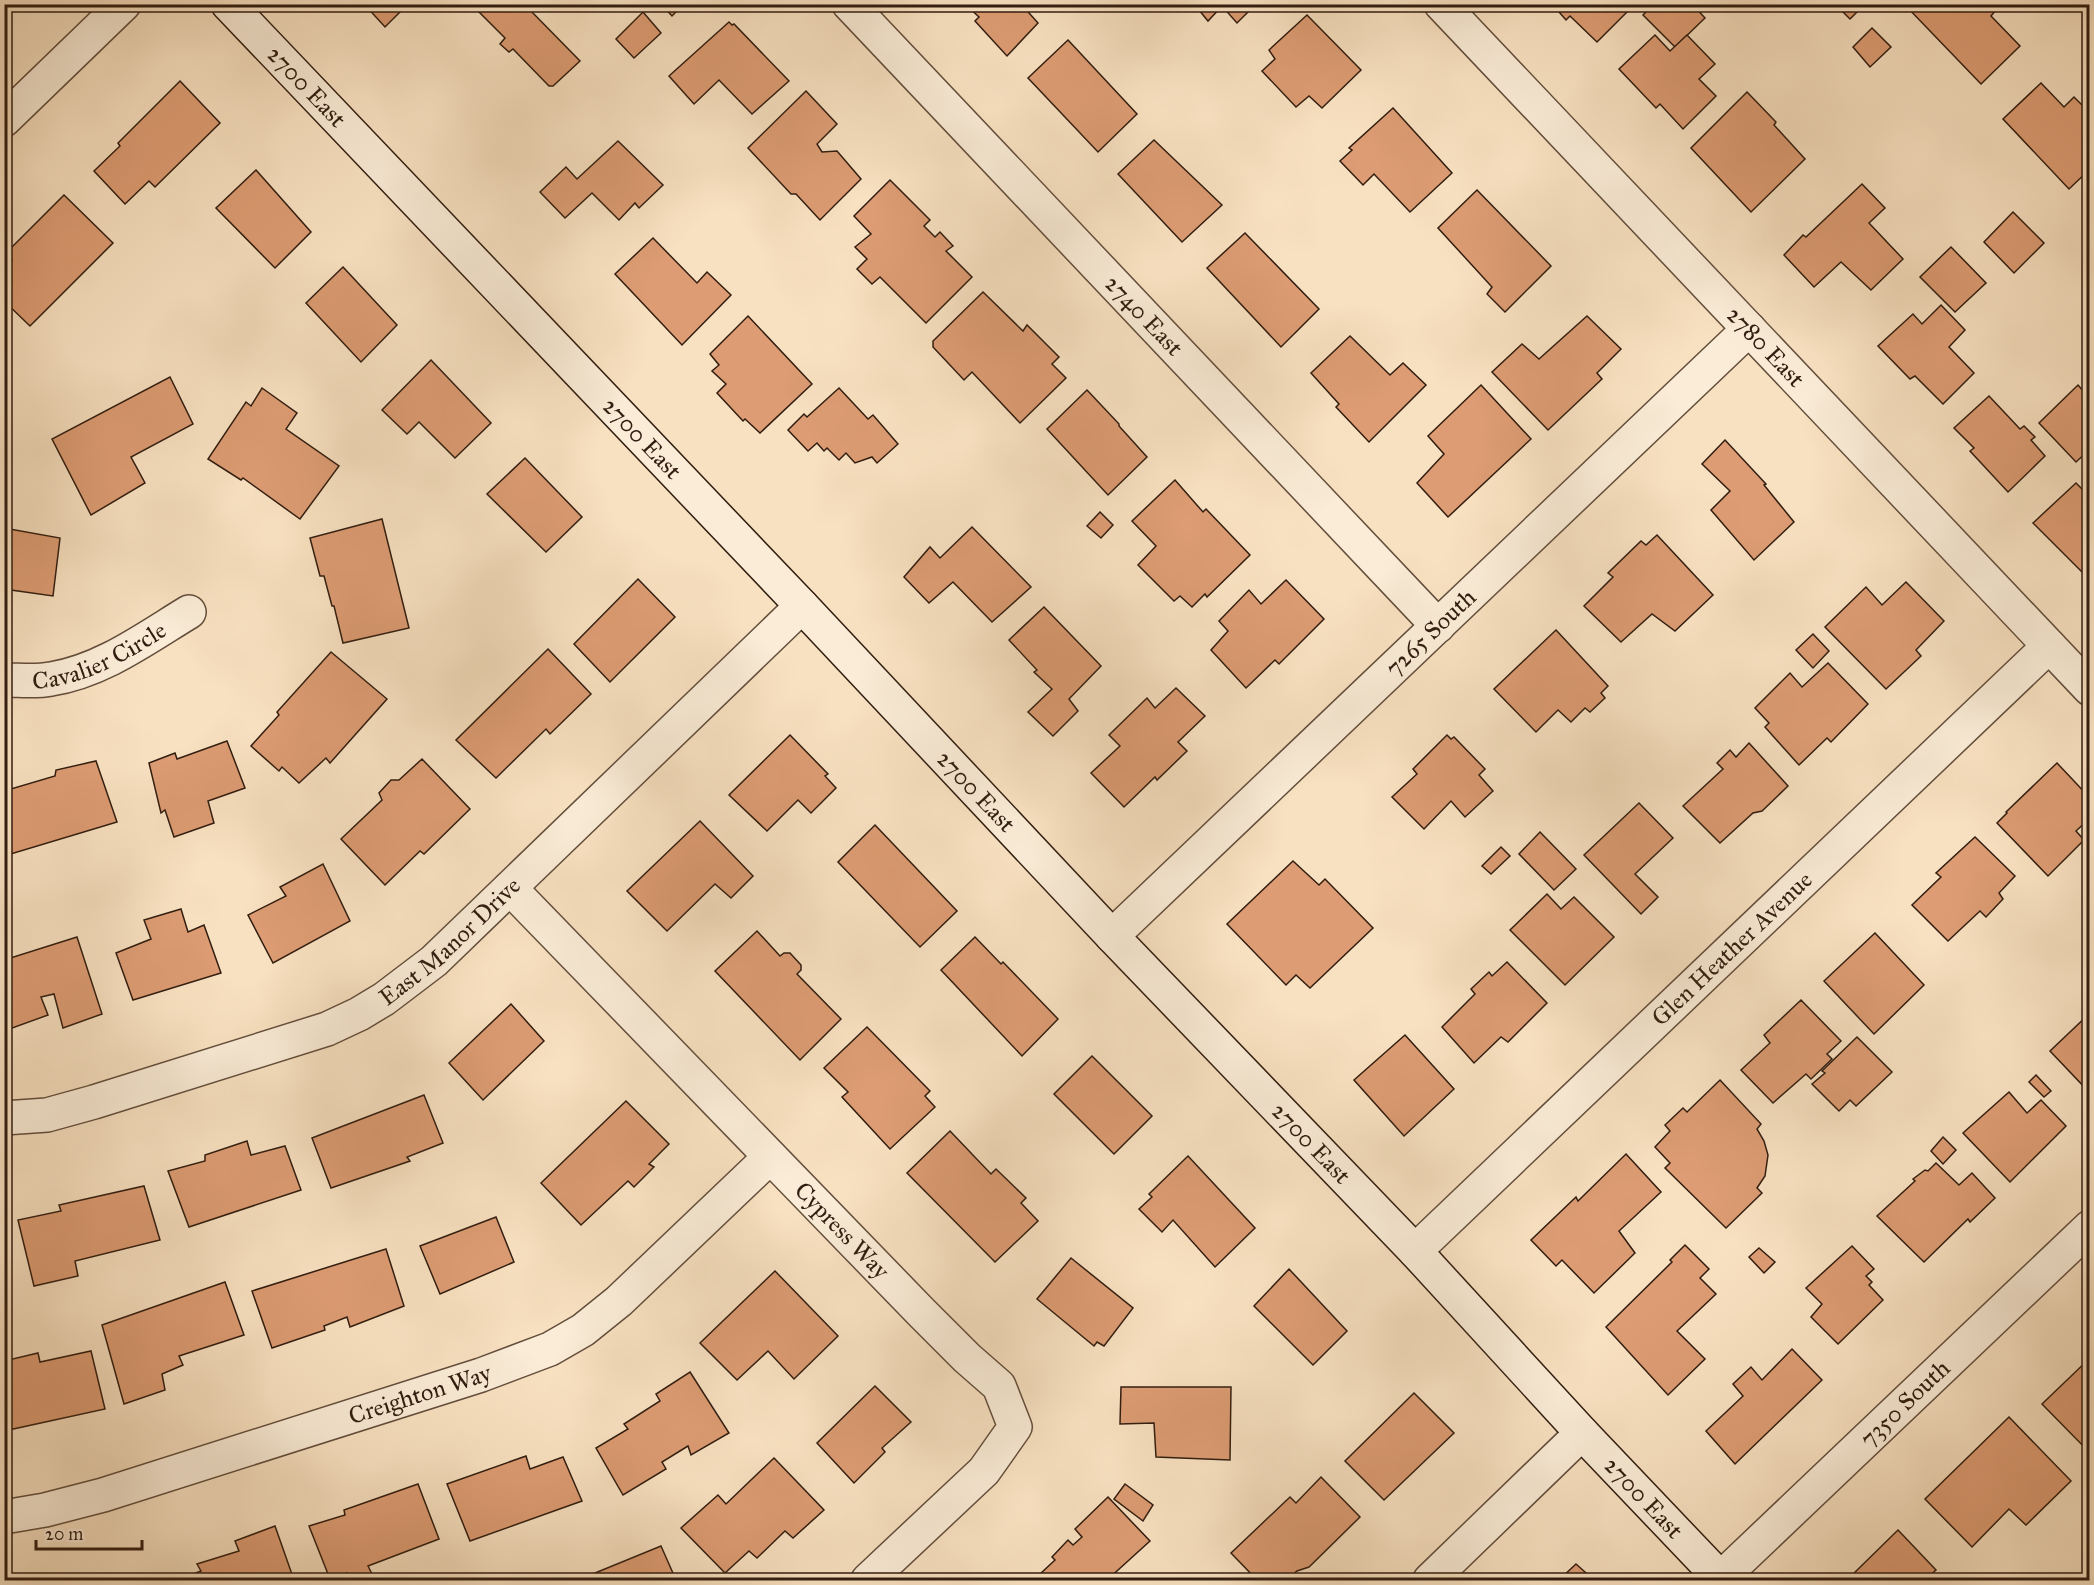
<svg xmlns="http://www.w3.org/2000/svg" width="2094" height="1585" viewBox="0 0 2094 1585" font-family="'IM FELL Great Primer',serif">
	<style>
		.building { fill: #dd9c73; stroke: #311d10; stroke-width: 1.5 }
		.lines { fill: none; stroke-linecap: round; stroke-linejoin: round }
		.street-casing { stroke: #634e3c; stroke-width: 36 }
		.secondary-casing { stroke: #311d10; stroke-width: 36 }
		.street { stroke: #faecd7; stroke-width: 33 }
		.secondary { stroke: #faecd7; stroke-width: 33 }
		.labels { text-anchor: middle; stroke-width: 5; stroke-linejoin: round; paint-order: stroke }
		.street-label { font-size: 24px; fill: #311d10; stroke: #faecd7 }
	</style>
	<rect width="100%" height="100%" fill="#f8e1c1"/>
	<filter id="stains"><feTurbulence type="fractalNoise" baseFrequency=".00333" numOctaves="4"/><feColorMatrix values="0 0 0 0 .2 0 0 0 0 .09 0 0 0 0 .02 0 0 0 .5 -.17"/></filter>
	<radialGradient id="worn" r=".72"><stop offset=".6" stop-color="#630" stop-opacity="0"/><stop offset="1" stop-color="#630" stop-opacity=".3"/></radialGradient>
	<!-- building -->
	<g class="building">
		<polygon points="364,4 408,4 385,27"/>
		<polygon points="533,4 529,9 580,61 553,86 549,86 513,49 509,52 500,44 505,38 472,5"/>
		<polygon points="661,4 684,4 672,16"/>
		<polygon points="965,4 1021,4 1038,23 1007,56 975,21 979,17"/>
		<polygon points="1194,4 1256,4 1237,23 1222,6 1208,21"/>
		<polygon points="1552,4 1635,4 1597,42 1570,16 1566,20"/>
		<polygon points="1654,4 1692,4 1705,18 1675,47 1643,15"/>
		<polygon points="1835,4 1865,4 1850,19"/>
		<polygon points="1991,4 1996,10 1991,16 2020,46 1981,84 1905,5"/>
		<polygon points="643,12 661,33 634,58 616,39"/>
		<polygon points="1307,15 1361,70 1322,108 1309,96 1296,107 1262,71 1275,59 1269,50"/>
		<polygon points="729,22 732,25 734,24 789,81 752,114 719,80 694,104 669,76"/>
		<polygon points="1872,28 1891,47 1870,67 1853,47"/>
		<polygon points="1655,35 1670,51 1687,35 1715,64 1699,79 1716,96 1683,129 1660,104 1656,108 1619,69"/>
		<polygon points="1068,40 1137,114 1098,152 1028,78"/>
		<polygon points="180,81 220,123 155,187 149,181 125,204 94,171 120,146 118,143"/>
		<polygon points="2041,83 2064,107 2074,97 2090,113 2090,169 2069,189 2003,119"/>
		<polygon points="806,91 837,124 817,144 822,152 837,151 861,179 820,220 796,194 791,194 748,148"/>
		<polygon points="1747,92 1776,122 1774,125 1805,159 1751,212 1691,148"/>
		<polygon points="1393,108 1452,173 1410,212 1374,174 1363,185 1340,161 1352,150 1349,148"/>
		<polygon points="1154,140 1222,205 1182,242 1118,174"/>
		<polygon points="618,141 663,185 639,208 635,203 619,220 592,193 565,218 540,192 566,167 577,179"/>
		<polygon points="256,170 311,232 275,268 216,208"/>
		<polygon points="890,180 930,220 924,226 935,237 940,232 953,246 946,251 972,277 926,323 880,277 872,284 857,269 867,259 855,247 871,234 854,216"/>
		<polygon points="1862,184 1885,208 1869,223 1903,259 1871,290 1841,262 1814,287 1784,255 1803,235 1806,237"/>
		<polygon points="1477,190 1551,266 1505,312 1487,294 1492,287 1438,228"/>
		<polygon points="64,195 113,243 30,326 4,301 4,267 12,260 6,253"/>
		<polygon points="2013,212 2044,243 2014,273 1984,242"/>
		<polygon points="1245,233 1319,309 1281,347 1207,268"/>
		<polygon points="653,238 697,283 707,272 731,295 682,345 615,274"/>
		<polygon points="1951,247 1986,283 1955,312 1920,277"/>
		<polygon points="343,267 397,325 361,362 306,303"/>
		<polygon points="983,292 1023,331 1027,325 1059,357 1052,364 1066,378 1020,423 972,372 964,380 933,347 933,341"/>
		<polygon points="1941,305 1965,330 1949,347 1974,373 1943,404 1915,376 1910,379 1878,346 1913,314 1922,324"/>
		<polygon points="748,316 812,384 760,433 745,419 743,421 717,393 726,384 712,371 719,365 710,354"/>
		<polygon points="1587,316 1621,349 1597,373 1602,379 1548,430 1492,372 1522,344 1539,359"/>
		<polygon points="1350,336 1390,375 1403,363 1426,385 1369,442 1336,407 1339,404 1311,373"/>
		<polygon points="431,360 491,423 455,458 419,422 407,434 382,410"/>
		<polygon points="170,377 193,424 131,457 145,483 91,515 52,439"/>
		<polygon points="1481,385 1531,439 1448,517 1417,483 1444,454 1428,436"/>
		<polygon points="2078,385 2090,399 2090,449 2076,462 2039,423"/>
		<polygon points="262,388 297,413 286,429 339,466 300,519 243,478 241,480 208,459 246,402 251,406"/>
		<polygon points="839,388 868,419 873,415 898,444 877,463 872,457 855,463 846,453 839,460 827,448 824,451 817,443 808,451 788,430 804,414 807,417"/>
		<polygon points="1087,390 1119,424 1119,426 1147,457 1108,495 1047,429"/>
		<polygon points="1989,396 2020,429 2024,426 2035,437 2031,440 2045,456 2008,492 1970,451 1974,448 1954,428"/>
		<polygon points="1725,440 1766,484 1764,485 1794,522 1754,560 1711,510 1730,491 1702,464"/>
		<polygon points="525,458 582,517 546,552 487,494"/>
		<polygon points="1175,480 1203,512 1206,509 1250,555 1207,597 1205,594 1192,607 1180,596 1174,601 1138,565 1156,546 1132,521"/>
		<polygon points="2076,483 2090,497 2090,580 2033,523"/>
		<polygon points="1100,512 1113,525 1101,538 1087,526"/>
		<polygon points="382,519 409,628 343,643 334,606 332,606 324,576 320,576 310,538"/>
		<polygon points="972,527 1031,587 992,622 953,582 929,603 904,577 930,547 940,558"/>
		<polygon points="4,528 60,538 53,596 4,589"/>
		<polygon points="1657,535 1713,595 1675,631 1652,614 1621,642 1584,606 1613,577 1608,573 1641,541 1646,545"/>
		<polygon points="638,579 675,617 610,682 574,644"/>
		<polygon points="1286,580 1324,619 1279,664 1275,660 1246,688 1211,650 1228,631 1219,621 1249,590 1261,604"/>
		<polygon points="1906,582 1944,621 1916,650 1921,656 1886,689 1825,627 1866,587 1882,605"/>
		<polygon points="1044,607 1101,666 1069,699 1078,711 1053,736 1028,712 1052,689 1034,672 1037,670 1009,640"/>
		<polygon points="1556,630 1608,686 1601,693 1605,698 1590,712 1585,708 1571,722 1558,710 1536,732 1494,689"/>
		<polygon points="1813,634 1829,651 1813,668 1796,650"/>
		<polygon points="548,649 591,694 550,734 546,729 496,778 456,740"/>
		<polygon points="331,652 387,699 330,763 326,758 299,783 282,767 279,771 251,746 279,715 277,712"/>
		<polygon points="1828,663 1868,704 1831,742 1827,738 1799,765 1765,727 1769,723 1755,708 1790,673 1802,687"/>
		<polygon points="1176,688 1205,716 1178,742 1187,751 1157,780 1155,777 1124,807 1091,773 1120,746 1109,735 1147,698 1155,708"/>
		<polygon points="790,735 828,774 825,776 836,788 811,813 798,800 767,831 729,795"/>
		<polygon points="1447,735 1451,739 1454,737 1485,769 1479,775 1493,791 1465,817 1451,801 1424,829 1392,797 1417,774 1413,769"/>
		<polygon points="227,741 245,788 208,801 214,823 174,837 165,810 161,813 149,763 175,753 177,759"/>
		<polygon points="1749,743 1788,786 1762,811 1753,813 1720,843 1683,806 1723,769 1717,763 1730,750 1736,757"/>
		<polygon points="422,759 470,809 424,854 420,851 385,885 341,839 382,800 379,793 391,780 399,780"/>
		<polygon points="96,761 117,822 4,856 4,791 55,776 56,770"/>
		<polygon points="2057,763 2090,798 2090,818 2076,831 2084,840 2048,876 1997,823 2007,813 2006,812"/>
		<polygon points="1639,803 1673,838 1635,874 1658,897 1641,914 1584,855"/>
		<polygon points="700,821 753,876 731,898 715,884 667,931 627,891"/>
		<polygon points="875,825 957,911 920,947 838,862"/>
		<polygon points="1540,832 1576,869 1554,890 1519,854"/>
		<polygon points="1975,837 2015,876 1999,893 2003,899 1986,917 1980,911 1948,941 1912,905 1941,877 1936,873"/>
		<polygon points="1501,847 1510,856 1491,874 1482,866"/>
		<polygon points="1293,861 1319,885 1325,879 1373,928 1310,988 1296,975 1286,985 1227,924"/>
		<polygon points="323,864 350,921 273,963 248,915 286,896 280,887"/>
		<polygon points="1547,894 1561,909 1574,897 1614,937 1565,985 1510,930"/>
		<polygon points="181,909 188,932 204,925 221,973 133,1000 116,953 151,939 144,920"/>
		<polygon points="757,931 780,956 784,953 790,953 801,965 801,970 797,974 841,1019 800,1060 715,971"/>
		<polygon points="1875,933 1924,985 1874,1034 1824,981"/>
		<polygon points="77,937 102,1014 63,1028 54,994 41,997 48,1015 4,1031 4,960"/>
		<polygon points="975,937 1001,964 1003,962 1058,1019 1022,1056 941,970"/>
		<polygon points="1507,962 1547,1003 1508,1042 1501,1037 1474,1063 1442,1027 1475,994 1471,989 1489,972 1492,976"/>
		<polygon points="1801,1000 1841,1041 1827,1054 1832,1059 1811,1079 1806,1074 1773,1103 1741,1070 1770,1043 1764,1035"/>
		<polygon points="511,1004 544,1041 483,1100 449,1063"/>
		<polygon points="2090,1013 2090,1093 2050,1051"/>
		<polygon points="867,1027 930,1091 925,1096 935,1107 890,1149 842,1097 848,1092 824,1068"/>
		<polygon points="1405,1035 1454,1089 1404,1136 1354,1080"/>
		<polygon points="1857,1037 1892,1072 1856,1106 1850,1100 1839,1111 1812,1084 1825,1073 1822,1071"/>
		<polygon points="1092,1056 1152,1116 1114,1154 1054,1094"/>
		<polygon points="2036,1075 2051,1091 2044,1097 2029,1082"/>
		<polygon points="1720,1080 1761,1124 1757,1129 1764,1141 1768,1155 1765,1176 1757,1188 1762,1193 1726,1228 1665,1168 1670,1163 1655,1147 1670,1131 1665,1125 1683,1108 1687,1112"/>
		<polygon points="2009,1092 2027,1113 2041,1100 2066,1126 2010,1182 1963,1133"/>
		<polygon points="424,1095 443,1143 407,1157 410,1161 331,1188 312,1138"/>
		<polygon points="626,1101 669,1144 649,1164 654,1167 634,1187 628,1181 581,1225 541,1183"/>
		<polygon points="950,1131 991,1174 996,1169 1026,1198 1021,1203 1038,1221 995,1262 907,1173"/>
		<polygon points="1943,1137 1956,1150 1943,1164 1931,1151"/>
		<polygon points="247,1141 251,1155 285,1146 301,1190 189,1227 168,1171 205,1161 205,1155"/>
		<polygon points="1626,1154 1661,1192 1619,1231 1635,1253 1594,1293 1562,1260 1556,1266 1531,1240 1576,1197 1578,1201"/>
		<polygon points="1188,1156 1255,1228 1215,1267 1173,1220 1162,1232 1139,1209 1152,1197 1149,1194"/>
		<polygon points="1936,1163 1959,1185 1972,1173 1995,1198 1970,1222 1968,1219 1924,1262 1877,1216 1915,1181 1913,1179 1925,1170 1928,1171"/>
		<polygon points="144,1186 160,1240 75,1261 78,1276 34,1286 18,1220 61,1211 59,1205"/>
		<polygon points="496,1217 514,1262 440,1294 420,1246"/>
		<polygon points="1685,1245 1709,1269 1700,1278 1716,1294 1677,1331 1705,1359 1668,1395 1606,1327 1672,1262 1670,1260"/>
		<polygon points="1852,1246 1874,1269 1866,1276 1872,1282 1869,1285 1883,1300 1838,1344 1811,1317 1822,1304 1806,1288"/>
		<polygon points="1759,1248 1775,1262 1764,1273 1749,1257"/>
		<polygon points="386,1249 404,1306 350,1327 347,1317 324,1326 325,1330 272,1348 252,1291"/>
		<polygon points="1071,1258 1133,1308 1104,1346 1097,1342 1094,1346 1037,1299"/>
		<polygon points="1289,1269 1347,1331 1313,1365 1254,1306"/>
		<polygon points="775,1271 838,1336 794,1379 768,1351 737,1380 700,1343"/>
		<polygon points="225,1282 244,1335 179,1356 183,1365 162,1374 165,1390 124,1404 102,1325"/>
		<polygon points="1792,1349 1822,1380 1735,1464 1706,1431 1743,1396 1733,1384 1751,1367 1762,1380"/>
		<polygon points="91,1351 105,1409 4,1431 4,1361 38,1353 40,1362"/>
		<polygon points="2090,1358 2090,1453 2042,1404"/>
		<polygon points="690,1372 729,1433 691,1455 688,1446 662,1462 666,1469 623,1495 596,1448 628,1429 624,1424 660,1401 656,1394"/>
		<polygon points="875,1386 911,1422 882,1448 885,1452 854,1483 817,1443"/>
		<polygon points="1121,1387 1231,1387 1230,1460 1156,1457 1154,1423 1120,1424"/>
		<polygon points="1414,1393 1454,1433 1384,1500 1345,1461"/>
		<polygon points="2009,1417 2071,1481 2026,1525 2009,1509 1972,1547 1925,1499"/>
		<polygon points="526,1456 530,1469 563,1457 582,1501 470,1541 447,1484"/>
		<polygon points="774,1458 824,1510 793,1538 785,1531 757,1558 749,1551 725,1573 681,1528 718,1495 726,1504"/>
		<polygon points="1321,1477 1360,1517 1309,1567 1297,1571 1286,1580 1257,1580 1231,1553 1290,1497 1296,1503"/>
		<polygon points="418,1484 439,1539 368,1566 372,1574 352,1580 350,1580 347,1573 330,1579 309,1526 345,1515 344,1510"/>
		<polygon points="1125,1484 1153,1505 1143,1521 1114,1499"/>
		<polygon points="1108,1497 1150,1541 1107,1580 1046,1580 1040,1574 1055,1560 1052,1557 1068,1540 1073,1545 1082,1537 1075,1529"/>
		<polygon points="275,1526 294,1580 177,1580 201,1571 197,1564 239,1551 235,1541"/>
		<polygon points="1898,1530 1936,1570 1925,1580 1847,1580"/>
		<polygon points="661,1546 676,1580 578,1580"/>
		<polygon points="1576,1564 1594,1580 1559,1580"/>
	</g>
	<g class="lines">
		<defs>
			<g id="street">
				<path id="s1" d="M849 4 1438 626"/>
				<path id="s2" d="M1441 4 2090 689"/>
				<polyline points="4,120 124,4"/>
				<path id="s3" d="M4 680C20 680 36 682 51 679 102 671 146 638 189 612"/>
				<path id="s4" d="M510 888 921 1312 967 1358 999 1386 1015 1427 984 1471 868 1580"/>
				<path id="s5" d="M1112 936 1749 329"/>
				<path id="s6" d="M4 1118 47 1115 94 1102 327 1029 359 1014 384 999 434 961 802 606"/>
				<path id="s7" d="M1415 1251 2049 646"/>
				<path id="s8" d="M4 1517 45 1510 103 1495 481 1375 550 1349 583 1330 619 1301 770 1157"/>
				<path id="s9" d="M1720 1579 2090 1227"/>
				<polyline points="1430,1580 1582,1433"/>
			</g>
			<g id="secondary">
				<path id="s10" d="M228 4 802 606 1112 936 1415 1251 1582 1433 1722 1580"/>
			</g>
		</defs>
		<!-- street casing -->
		<use href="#street" class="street-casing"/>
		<!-- secondary casing -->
		<use href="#secondary" class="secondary-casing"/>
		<!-- street -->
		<use href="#street" class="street"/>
		<!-- secondary -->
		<use href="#secondary" class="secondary"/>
	</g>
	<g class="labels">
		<!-- street labels -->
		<g class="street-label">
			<text dy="8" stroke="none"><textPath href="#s10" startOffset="114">2700 East</textPath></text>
			<text dy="8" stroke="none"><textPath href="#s1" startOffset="429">2740 East</textPath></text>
			<text dy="8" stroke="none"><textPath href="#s2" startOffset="472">2780 East</textPath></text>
			<text dy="8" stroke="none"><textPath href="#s10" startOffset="600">2700 East</textPath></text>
			<text dy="8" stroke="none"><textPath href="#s5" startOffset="440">7265 South</textPath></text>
			<text dy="8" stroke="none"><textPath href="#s3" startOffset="100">Cavalier Circle</textPath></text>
			<text dy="8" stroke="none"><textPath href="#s10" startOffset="1086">2700 East</textPath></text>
			<text dy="8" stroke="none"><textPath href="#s6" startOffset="488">East Manor Drive</textPath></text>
			<text dy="8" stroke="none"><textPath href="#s7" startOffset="438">Glen Heather Avenue</textPath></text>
			<text dy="8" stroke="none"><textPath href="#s10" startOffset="1572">2700 East</textPath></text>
			<text dy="8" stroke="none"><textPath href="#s4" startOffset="477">Cypress Way</textPath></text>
			<text dy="8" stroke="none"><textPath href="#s8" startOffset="434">Creighton Way</textPath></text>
			<text dy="8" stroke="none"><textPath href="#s9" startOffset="255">7350 South</textPath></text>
			<text dy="8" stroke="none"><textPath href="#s10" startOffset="2058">2700 East</textPath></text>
		</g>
	</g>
	<!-- margin -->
	<rect width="2094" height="1585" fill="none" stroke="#f8e1c1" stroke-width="24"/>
	<rect x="6" y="6" width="2082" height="1573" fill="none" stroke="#311d10" stroke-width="3"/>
	<rect x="12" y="12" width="2070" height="1561" fill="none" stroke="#311d10" stroke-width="1.5"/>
	<!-- scale -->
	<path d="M36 1540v9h106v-9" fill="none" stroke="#311d10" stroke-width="3"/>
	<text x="45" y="1540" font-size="18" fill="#311d10" stroke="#faecd7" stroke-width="4.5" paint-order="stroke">20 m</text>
	<rect width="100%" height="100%" filter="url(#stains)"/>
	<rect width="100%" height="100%" fill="url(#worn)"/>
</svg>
